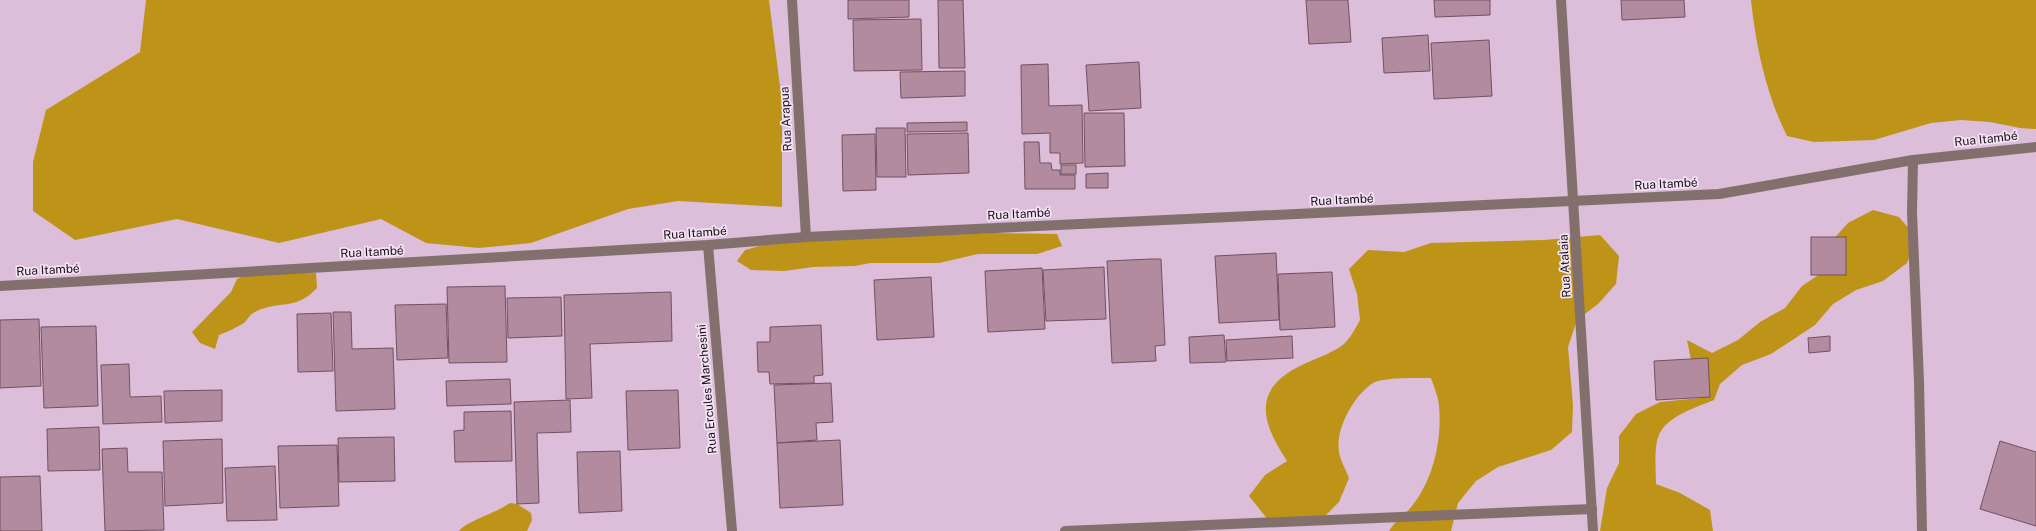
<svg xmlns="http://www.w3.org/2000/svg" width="2036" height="531" viewBox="0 0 2036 531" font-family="'Public Sans',sans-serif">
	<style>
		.green { fill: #bd9417 }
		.building { fill: #b28b9e; stroke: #735061 }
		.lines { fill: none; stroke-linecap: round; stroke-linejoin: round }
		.minor { stroke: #83706d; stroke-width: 10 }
		.labels { text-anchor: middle; stroke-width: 3.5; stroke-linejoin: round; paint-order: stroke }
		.street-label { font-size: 12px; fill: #190e19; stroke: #f4e3f2 }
	</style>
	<rect width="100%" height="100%" fill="#dcbdda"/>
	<!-- green -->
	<g class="green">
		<polygon points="146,0 769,0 782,102 782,207 678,201 628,209 531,243 479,248 426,243 381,219 279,243 177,219 75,240 33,211 33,162 46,110 140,52"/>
		<path d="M1751 0H2036V129L2020 128 1990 122 1961 120 1931 123 1874 140 1814 142 1787 136C1766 94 1756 47 1751 0Z"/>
		<path d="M1873 210 1899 217 1917 238 1907 263 1883 281 1856 290 1833 304 1815 325 1771 354 1742 365 1720 384 1714 400C1697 407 1671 415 1661 431 1653 442 1656 470 1656 484L1680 493 1710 510 1713 531H1600L1607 488 1619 463V436L1636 414 1660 402 1710 397 1692 365 1687 340 1712 353 1738 340 1760 322 1785 308 1802 286 1826 270 1829 244 1848 223Z"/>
		<polygon points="992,233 1057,234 1062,246 1037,254 978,254 939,263 870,263 855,266 813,267 784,271 751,270 737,261 745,250 774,242"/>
		<path d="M1600 235 1619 256 1616 284 1598 304 1577 320 1568 347 1573 405 1572 432 1551 450 1498 467 1476 481 1458 503 1451 531H1389C1395 521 1405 515 1412 506 1434 478 1442 440 1439 405 1438 396 1434 387 1431 378 1418 378 1383 377 1373 383 1354 395 1335 429 1339 452 1340 460 1346 470 1349 478L1339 502 1320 521H1269L1249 496 1265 475 1287 461C1260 420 1252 388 1304 364 1315 359 1337 351 1345 343 1351 337 1356 327 1360 320L1357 294 1349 269 1368 250 1404 252 1431 243 1544 240Z"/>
		<path d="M297 272 316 273 317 288C294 312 281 299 255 312 250 314 248 319 244 323 236 328 227 332 219 335L215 349 200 343 192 332 231 292 237 279 250 273Z"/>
		<path d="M510 503 517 504 531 513 532 520 527 531H459C467 521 496 513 510 503Z"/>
	</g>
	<!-- building -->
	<g class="building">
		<polygon points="848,0 909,0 909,17 848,19"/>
		<polygon points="938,0 963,0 965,68 939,68"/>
		<polygon points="1306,0 1348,0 1351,42 1309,44"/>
		<polygon points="1434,0 1490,0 1490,15 1435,17"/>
		<polygon points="1621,0 1684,0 1685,17 1622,20"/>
		<polygon points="921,19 922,70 854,71 853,20"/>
		<polygon points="1428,35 1430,71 1384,73 1382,38"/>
		<polygon points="1489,40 1492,96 1434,99 1431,43"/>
		<polygon points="1139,62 1141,108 1089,111 1086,65"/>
		<polygon points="1048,64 1049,106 1082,105 1083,163 1060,164 1060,153 1050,153 1050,133 1022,134 1021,65"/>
		<polygon points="965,71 965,96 901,98 900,72"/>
		<polygon points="1084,113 1124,113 1125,166 1085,167"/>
		<polygon points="967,122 967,131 907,132 907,123"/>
		<polygon points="876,128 905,128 906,177 877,177"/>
		<polygon points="968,133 969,173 908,175 907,134"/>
		<polygon points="875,134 876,190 843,191 842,135"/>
		<polygon points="1024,142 1039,142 1040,163 1051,163 1052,170 1060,170 1060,175 1075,175 1075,189 1025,189"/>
		<rect x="1061" y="165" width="15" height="9"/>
		<polygon points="1108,173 1108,188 1086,188 1086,174"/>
		<rect x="1811" y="237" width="35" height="38"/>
		<polygon points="1276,253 1279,320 1219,323 1215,256"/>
		<polygon points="1151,259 1161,259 1165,345 1155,346 1156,361 1112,363 1107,261"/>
		<polygon points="1104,267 1106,319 1046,321 1043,270"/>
		<polygon points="1042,268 1045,329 988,332 985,271"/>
		<polygon points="1332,272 1335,327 1280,330 1278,274"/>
		<polygon points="931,277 934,337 877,340 874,280"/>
		<polygon points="505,286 507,362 449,363 447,287"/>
		<polygon points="671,292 672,341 590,344 592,398 566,399 564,295"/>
		<polygon points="561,297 562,336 508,338 507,298"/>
		<polygon points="446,304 448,358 397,360 395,305"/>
		<polygon points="333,312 351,312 352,349 393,348 395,409 336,411"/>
		<polygon points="331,313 333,371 298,372 297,314"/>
		<polygon points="39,319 41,386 0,388 0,320"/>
		<polygon points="821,325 823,375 814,376 814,383 770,384 769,372 758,372 757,342 770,342 770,327"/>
		<polygon points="96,326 98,406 44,408 41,327"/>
		<polygon points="1224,335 1226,362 1190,363 1189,337"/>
		<polygon points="1292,336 1293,358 1227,361 1226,340"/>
		<polygon points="1830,336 1830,351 1809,353 1808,338"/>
		<polygon points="1708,358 1710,397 1656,400 1654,361"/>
		<polygon points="129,364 130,397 161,396 162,422 103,424 101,365"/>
		<polygon points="510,379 511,404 447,406 446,381"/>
		<polygon points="831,383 833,422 816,423 817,440 777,443 774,385"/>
		<polygon points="222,390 222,421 165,423 164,391"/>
		<polygon points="678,390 680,448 628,450 626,391"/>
		<polygon points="570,400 571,432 537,433 539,503 517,504 514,402"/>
		<polygon points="511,411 512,461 455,462 454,431 464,430 464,412"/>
		<polygon points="99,427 100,470 48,471 47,429"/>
		<polygon points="394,437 395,481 339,482 338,438"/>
		<polygon points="222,439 223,503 165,506 163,441"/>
		<polygon points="840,440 843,505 780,508 777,443"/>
		<polygon points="2000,441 2036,452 2036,526 1980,509"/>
		<polygon points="337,445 339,506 280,508 278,446"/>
		<polygon points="127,448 128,472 162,472 164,530 105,531 102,449"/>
		<polygon points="620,451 622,511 579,513 577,452"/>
		<polygon points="275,466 277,520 227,521 225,468"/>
		<polygon points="40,476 42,531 0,531 0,477"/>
	</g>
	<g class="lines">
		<!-- minor -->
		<g class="minor">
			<polyline points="792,0 806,237"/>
			<polyline points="1561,0 1593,531"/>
			<polyline points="1913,160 1912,213 1919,381 1922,531"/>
			<polyline points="708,245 732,531"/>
			<polyline points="0,286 708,245 806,237 1719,194 1913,160 2036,147"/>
			<polyline points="1065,531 1592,509"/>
		</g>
	</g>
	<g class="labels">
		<!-- street labels -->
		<g class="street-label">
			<text transform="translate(786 119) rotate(-93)" y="4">Rua Arapua</text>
			<text transform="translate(1986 139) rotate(-6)" y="4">Rua Itambé</text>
			<text transform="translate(1666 184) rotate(-3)" y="4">Rua Itambé</text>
			<text transform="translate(1342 200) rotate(-3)" y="4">Rua Itambé</text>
			<text transform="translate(1019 214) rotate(-3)" y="4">Rua Itambé</text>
			<text transform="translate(695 233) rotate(-4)" y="4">Rua Itambé</text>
			<text transform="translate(372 252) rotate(-3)" y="4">Rua Itambé</text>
			<text transform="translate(1565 266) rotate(-93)" y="4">Rua Atalaia</text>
			<text transform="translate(48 270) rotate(-3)" y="4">Rua Itambé</text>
			<text transform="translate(707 389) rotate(-95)" y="4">Rua Ercules Marchesini</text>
		</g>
	</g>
</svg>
